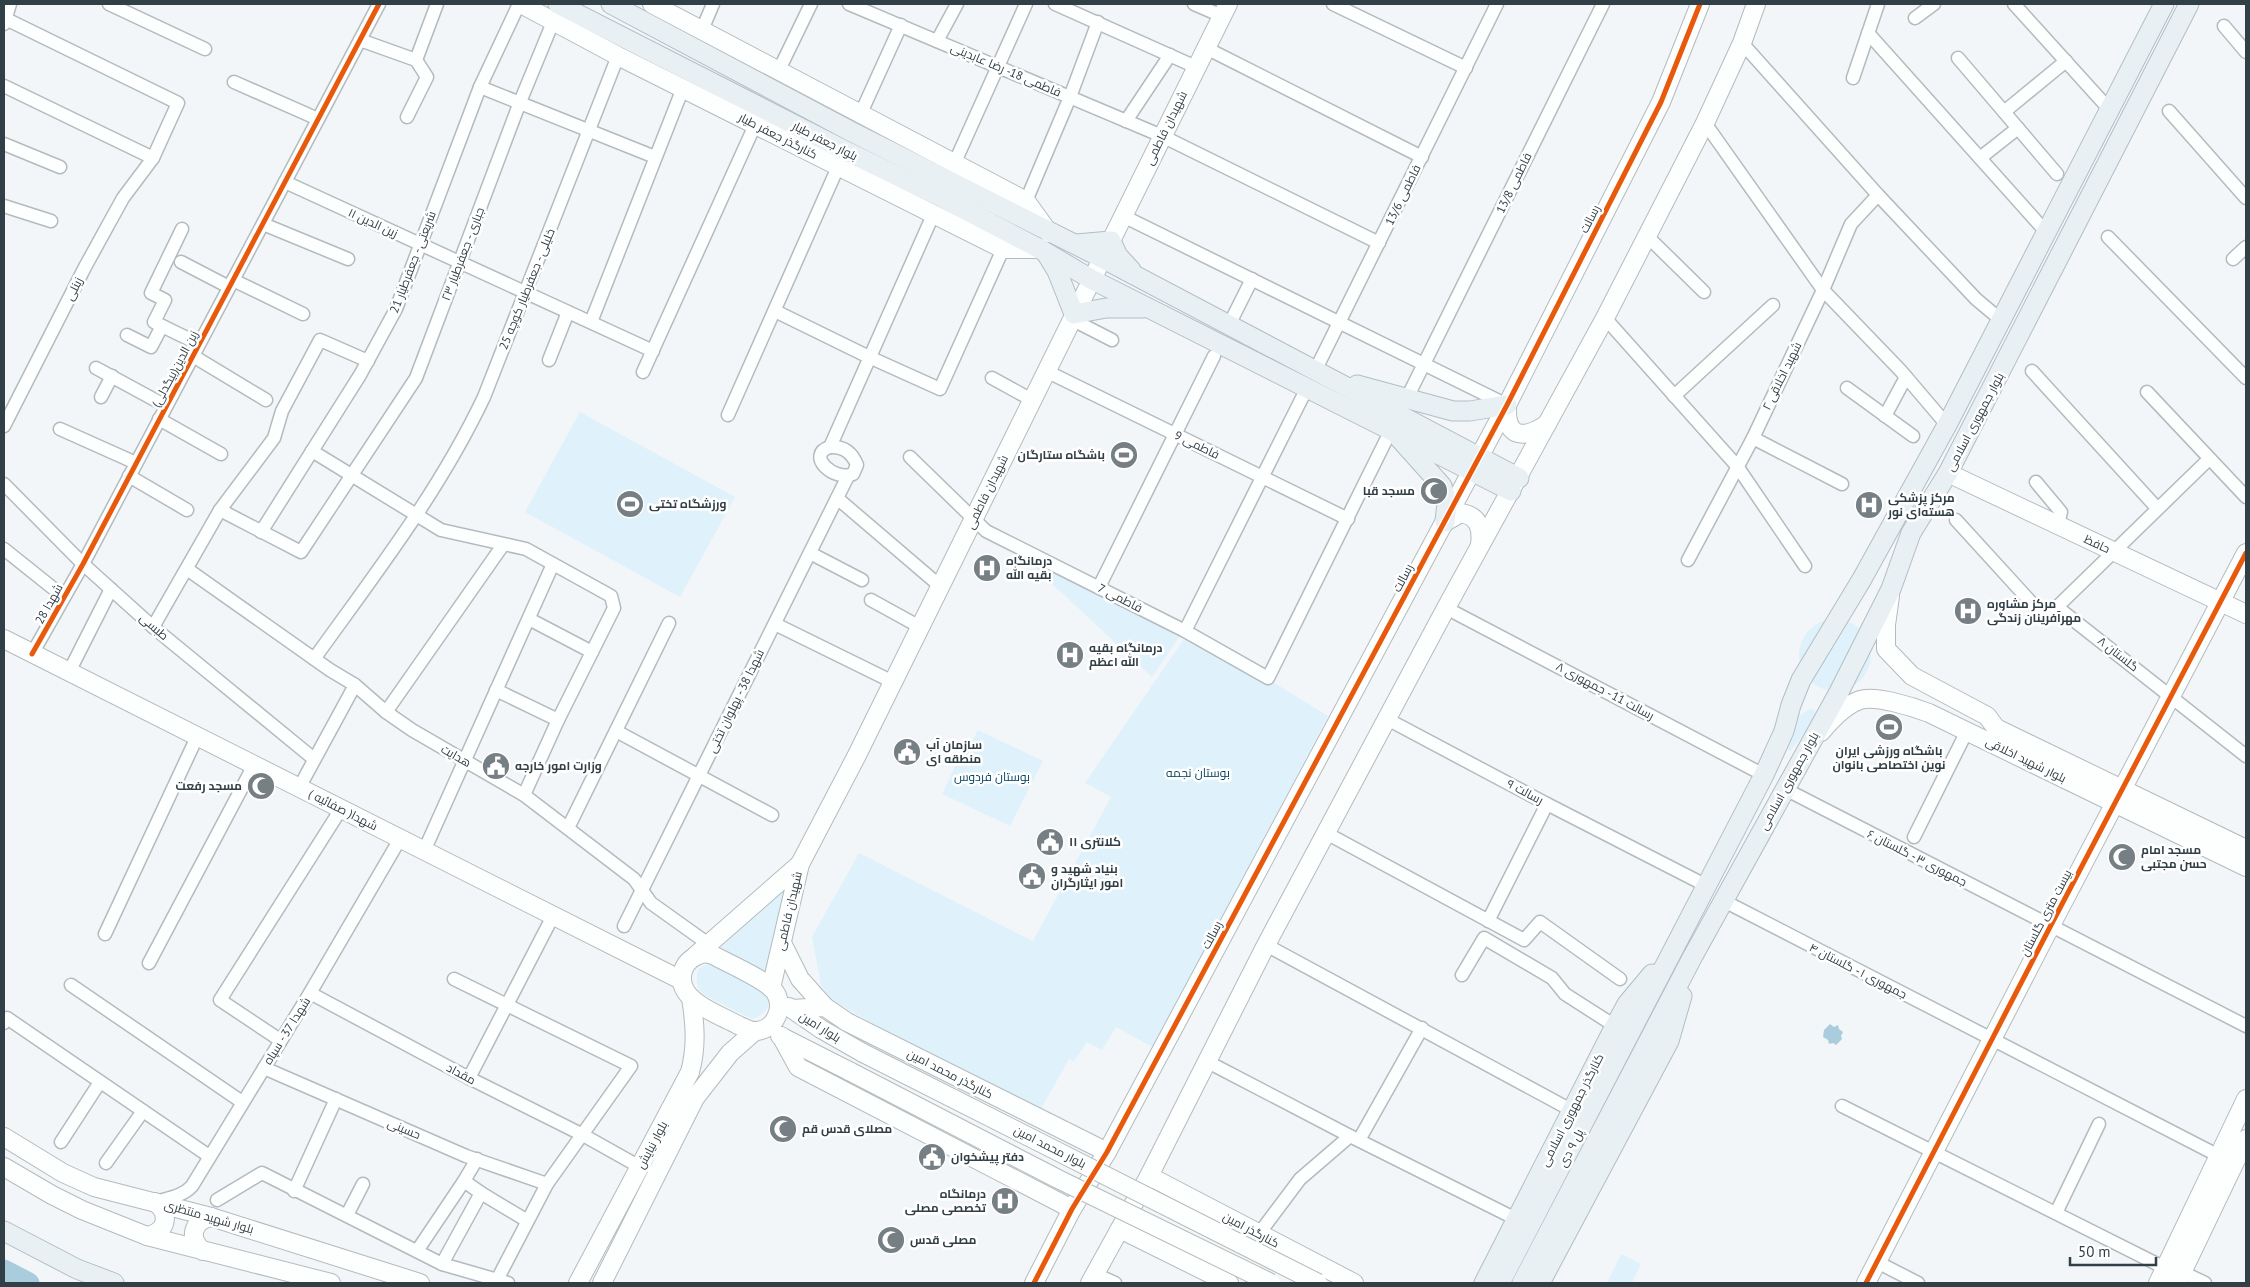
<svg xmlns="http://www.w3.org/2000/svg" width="2250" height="1287" viewBox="0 0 2250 1287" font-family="'PT Sans',Cairo,sans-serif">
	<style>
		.green { fill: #dff1fb }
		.water { fill: #aacdde }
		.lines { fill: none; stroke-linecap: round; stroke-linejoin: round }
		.river { stroke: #aacdde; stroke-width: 21 }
		.street-casing { stroke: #b3bbbf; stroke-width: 15 }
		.secondary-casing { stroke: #b3bbbf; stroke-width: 20 }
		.primary-casing { stroke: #b0bec5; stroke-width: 21 }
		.street { stroke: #fdfefe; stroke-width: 12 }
		.secondary { stroke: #fdfefe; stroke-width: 18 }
		.primary { stroke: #e9f0f4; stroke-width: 19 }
		.secondary-bridge-casing { stroke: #b3bbbf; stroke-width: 20; stroke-linecap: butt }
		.secondary-bridge { stroke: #fdfefe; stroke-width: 18 }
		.cycleway-casing { stroke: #fff; stroke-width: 8 }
		.cycleway { stroke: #e8590c; stroke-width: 5 }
		.labels { text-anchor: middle; stroke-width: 5; stroke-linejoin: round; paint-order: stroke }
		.street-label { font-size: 12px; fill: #313f46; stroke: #fff }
		.poi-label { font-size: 12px; font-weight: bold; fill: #313f46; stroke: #fff; text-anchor: start }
		.park-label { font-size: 12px; fill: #00445d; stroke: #fff }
	</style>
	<rect width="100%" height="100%" fill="#f3f6f8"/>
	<!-- green -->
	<g class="green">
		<polygon points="580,412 735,497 680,597 525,512"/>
		<polygon points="1035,560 1180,636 1152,677 1031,564"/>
		<circle cx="1835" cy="655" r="36"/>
		<polygon points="1184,639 1273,682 1328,716 1154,1048 1116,1027 1102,1050 1087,1042 1074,1061 1069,1059 1037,1116 831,1000 821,985 812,937 859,853 1033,941 1111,797 1085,783"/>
		<polygon points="1809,709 1815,710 1816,716 1814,721 1790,751 1787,750 1799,717"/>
		<polygon points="978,730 1043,761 1010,826 942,794 967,741 971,743"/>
		<polygon points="789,879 773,978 720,949"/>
		<path d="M713 962C724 969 755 983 764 991 776 1003 764 1016 752 1019L702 994C696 985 695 978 699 968Z"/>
		<polygon points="1621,1254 1641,1264 1632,1283 1607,1283"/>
	</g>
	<!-- water -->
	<polygon class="water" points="1830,1024 1834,1027 1838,1025 1839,1029 1843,1032 1841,1036 1842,1039 1836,1045 1833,1043 1829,1044 1828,1040 1823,1037 1824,1030"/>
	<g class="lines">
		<!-- river -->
		<polyline class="river" points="4,1270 29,1283"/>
		<defs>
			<g id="street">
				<polyline points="109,4 205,49"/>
				<polyline points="849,4 1162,136 1379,243"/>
				<polyline points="1055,4 1196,67"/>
				<polyline points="1194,4 1222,16"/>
				<polyline points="1333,4 1466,68"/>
				<polyline points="2014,4 2109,109"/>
				<polyline points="1915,18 1934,4"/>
				<polyline points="4,24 10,4"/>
				<polyline points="2224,26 2246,52"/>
				<polyline points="702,30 713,4"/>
				<polyline points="1868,33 2046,232"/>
				<polyline points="360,40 416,60 427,77 407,117"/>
				<polyline points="937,41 957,4"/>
				<polyline points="1742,43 1878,195 1976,299 2001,320"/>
				<polyline points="1206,48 1422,157"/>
				<polyline points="1958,58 2057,174"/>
				<polyline points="416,60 437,4"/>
				<polyline points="779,70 811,4"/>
				<polyline points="1853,78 1878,4"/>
				<polyline points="234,82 318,119"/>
				<polyline points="4,86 153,158"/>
				<polyline points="480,87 655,157"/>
				<polyline points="2169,111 2246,198"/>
				<polyline points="2004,112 2066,61"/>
				<polyline points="861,113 901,25"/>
				<polyline points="1126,121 1170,55"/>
				<polyline points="1705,123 1823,290 1901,371 1947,425"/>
				<polyline points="4,144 60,167"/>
				<polyline points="1980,158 2018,128"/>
				<polyline points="955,162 1026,4"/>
				<polyline points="285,182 653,351"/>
				<polyline points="1026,201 1070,97 1098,22"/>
				<polyline points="4,206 51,221"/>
				<polyline points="1123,216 1507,405"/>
				<polyline points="263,224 348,259"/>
				<polyline points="182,229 151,293 165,300 154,322 199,344"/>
				<polyline points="1647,236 1704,292"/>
				<polyline points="2108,237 2246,378"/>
				<polyline points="2233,259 2246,247"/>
				<polyline points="181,262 229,287"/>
				<polyline points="233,280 303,314"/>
				<polyline points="775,311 869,357 940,389 1003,249"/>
				<polyline points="1605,318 1737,466 1805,566"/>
				<polyline points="1071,319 1112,340"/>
				<polyline points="1231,321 1252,279"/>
				<polyline points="591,322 683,88"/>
				<polyline points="127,335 151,347 162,326"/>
				<polyline points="193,356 266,400"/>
				<polyline points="549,360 568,312"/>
				<polyline points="96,368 166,406"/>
				<polyline points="1046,371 1348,519"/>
				<polyline points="1315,371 1497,4"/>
				<polyline points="2032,371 2157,508"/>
				<polyline points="643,372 755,125"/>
				<polyline points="992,378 1032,400"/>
				<polyline points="1847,388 1913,436"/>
				<polyline points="2147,392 2246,497"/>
				<polyline points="1674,396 1773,305"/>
				<polyline points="101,397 112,376"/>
				<polyline points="1404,404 1603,4"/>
				<polyline points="728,415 838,167"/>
				<polyline points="1885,416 1906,377"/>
				<polyline points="159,419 221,454"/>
				<polyline points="4,426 85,267 123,198 153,158 178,103 6,19"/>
				<polyline points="60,429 136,463"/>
				<polyline points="1753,438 1842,484"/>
				<polyline points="830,447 933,215"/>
				<path d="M830 447C843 446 852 452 857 465L853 474C834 482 805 455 830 447Z"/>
				<polyline points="312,451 441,530 526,549 611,596 614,608 558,720 524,795"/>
				<polyline points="910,457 986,531 1185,631 1268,678 1391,430"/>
				<polyline points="129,476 187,510"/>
				<polyline points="2036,482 2061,512 2058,525"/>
				<polyline points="4,484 83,564 153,627 314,759"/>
				<polyline points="837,498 940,586"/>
				<polyline points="220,510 301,552 416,378 520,102 553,22"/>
				<polyline points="1956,520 2039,611 2057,607"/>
				<polyline points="261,532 360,375 396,309 480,87 519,4"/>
				<polyline points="4,549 64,597"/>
				<polyline points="810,553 862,580"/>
				<polyline points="1688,560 1753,438 1823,290 1851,224 1878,195"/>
				<polyline points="187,569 330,670 355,685 386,712 412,730 524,795 634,879 651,903 707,943 711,950"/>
				<polyline points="1099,587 1214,356"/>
				<polyline points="871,600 920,627"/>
				<polyline points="2057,607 2246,756"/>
				<polyline points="2057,607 2209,459"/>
				<polyline points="1446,608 1764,775"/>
				<polyline points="529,619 592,652"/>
				<polyline points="775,624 893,682"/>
				<polyline points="153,627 220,510 274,438 282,411 320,340 368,361"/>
				<polyline points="1185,631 1307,388"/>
				<polyline points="32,654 83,564 379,4"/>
				<path d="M314 659C375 574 439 492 484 397L618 56"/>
				<polyline points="69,672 111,589"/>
				<polyline points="496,690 558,720"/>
				<polyline points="386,712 503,545"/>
				<polyline points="1387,719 1547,804 1488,921"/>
				<polyline points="616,731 772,815"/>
				<polyline points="299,788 355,685"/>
				<polyline points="1785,789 2246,1026"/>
				<polyline points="1547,804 1707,886"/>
				<polyline points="568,828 669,623"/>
				<polyline points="1326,833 1524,940 1540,922 1620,979"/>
				<polyline points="1914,837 1967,731"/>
				<polyline points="424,851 553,564"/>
				<polyline points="1724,901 2219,1156"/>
				<polyline points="624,926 848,476"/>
				<polyline points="105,934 197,737"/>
				<polyline points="1266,945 1571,1110"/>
				<polyline points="149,963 254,765"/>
				<polyline points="1462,975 1484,938 1552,978 1565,994 1615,1026"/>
				<polyline points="454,979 631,1066 547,1184 497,1280"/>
				<polyline points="71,985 242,1102"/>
				<polyline points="310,993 469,1078 583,1135 640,1167"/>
				<polyline points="4,1023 7,1018 209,1156"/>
				<polyline points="280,1040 220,1000 341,809"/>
				<polyline points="1206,1061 1350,1136 1516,1219"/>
				<polyline points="264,1068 466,1156 547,1184"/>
				<polyline points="469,1078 553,916"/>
				<polyline points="1842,1106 2165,1268"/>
				<polyline points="1359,1140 1422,1028"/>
				<polyline points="61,1142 100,1082"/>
				<polyline points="106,1163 143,1111"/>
				<polyline points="294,1191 336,1099"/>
				<polyline points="481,1193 526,1220"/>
				<polyline points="217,1200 262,1173 442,1264 508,1283"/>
				<path d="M156 1202C169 1198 183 1196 192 1186L310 993 400 839"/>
				<polyline points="2056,1213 2099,1124"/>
				<polyline points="347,1215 363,1184"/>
				<polyline points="1258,1235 1300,1179 1350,1136"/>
				<polyline points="417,1251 464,1181"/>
				<polyline points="1877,1262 1918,1283"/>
				<polyline points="442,1264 481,1193 464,1181 477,1159"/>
				<polyline points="2182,1272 2205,1283"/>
				<polyline points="1095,1274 1115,1283"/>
			</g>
			<g id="secondary">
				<polyline points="521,4 618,56 1003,249 1040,249"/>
				<polyline points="652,4 1026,201 1049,233"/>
				<path d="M1507 405C1505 438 1523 440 1547 424"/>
				<polyline points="1948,473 2246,614"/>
				<path d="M1445 522 1461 513C1479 516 1482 529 1480 545"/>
				<polyline points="1890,596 1886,625 1886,649 1912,676 1987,716 1996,728 2246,849"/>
				<polyline points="4,639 681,980"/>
				<path d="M1821 732C1831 720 1845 705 1860 700 1876 695 1913 707 1929 713L2246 867"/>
				<polyline points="782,943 800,979 825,1007"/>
				<path d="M705 953 713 955C727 963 767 980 775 992 785 1007 775 1031 755 1031 749 1031 743 1027 738 1025 718 1014 674 1000 683 971 686 960 695 956 705 953Z"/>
				<polyline points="695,956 800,864"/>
				<polyline points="771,988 800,864 856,757 1228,4"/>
				<polyline points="789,1007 821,1029 863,1053"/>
				<polyline points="792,1009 825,1007 847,1022 1107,1152"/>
				<polyline points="780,1036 851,1072"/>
				<polyline points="781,1036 798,1067 1072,1209"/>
				<polyline points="4,1137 63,1173 94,1187 211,1217 420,1283"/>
				<polyline points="4,1167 52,1195 82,1210 147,1236 331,1283"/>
				<polyline points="1149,1176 1354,1283"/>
				<polyline points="1120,1229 1229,1283"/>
				<path d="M147 1236C167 1232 171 1214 155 1202"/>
				<path d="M203 1251C188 1239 192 1221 211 1217"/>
				<path d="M578 1283 690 1072C697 1047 695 1023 691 998"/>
				<polyline points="602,1283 695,1098 730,1053 755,1031"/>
				<polyline points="1034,1283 1072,1209 1107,1152 1507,405 1661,102 1700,4"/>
				<polyline points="1090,1283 1149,1176 1266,945 1446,608 1605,318 1705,123 1742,43 1756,4"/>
				<polyline points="1866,1283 2050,927 2246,553"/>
				<polyline points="2158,1283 2246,1099"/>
				<polyline points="2177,1283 2246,1139"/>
			</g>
			<g id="primary">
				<polyline points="558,4 846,151 941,197 1040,249 1091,279 1511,491"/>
				<polyline points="611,4 852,132 1102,258 1519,478"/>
				<polyline points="1076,244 1111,241 1118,256 1131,270"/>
				<polyline points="1046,253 1057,271 1074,314 1106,308 1143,308"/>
				<polyline points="1357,385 1453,411 1470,411 1507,405"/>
				<polyline points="1399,438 1442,486 1447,502 1445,522"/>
				<polyline points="4,1231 77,1269 114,1283"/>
				<polyline points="1484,1283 1615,1026 1627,1004 1652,974"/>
				<polyline points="1500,1283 1764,775 1784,731 1791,705 1801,680 1862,579 1947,425 2164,4"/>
				<polyline points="1522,1283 1693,956 1839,692 1891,589 1911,533 1948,473 2189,4"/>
				<polyline points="1540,1283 1669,1041 1682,996"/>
			</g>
		</defs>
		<!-- street casing -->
		<use href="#street" class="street-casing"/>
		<!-- secondary casing -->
		<use href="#secondary" class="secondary-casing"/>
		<!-- primary casing -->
		<use href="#primary" class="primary-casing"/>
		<!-- street -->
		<use href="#street" class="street"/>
		<!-- secondary -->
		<use href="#secondary" class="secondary"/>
		<!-- primary -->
		<use href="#primary" class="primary"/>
		<defs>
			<g id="secondary-bridge">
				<polyline points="863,1053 1318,1283"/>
				<polyline points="851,1072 1058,1179 1271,1283"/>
			</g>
		</defs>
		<!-- secondary-bridge casing -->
		<use href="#secondary-bridge" class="secondary-bridge-casing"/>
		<!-- secondary-bridge -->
		<use href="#secondary-bridge" class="secondary-bridge"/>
		<defs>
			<g id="cycleway">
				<polyline points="32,654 83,564 379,4"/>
				<polyline points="1034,1283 1072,1209 1107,1152 1507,405 1661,102 1700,4"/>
				<polyline points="1866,1283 2050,927 2246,553"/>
			</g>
		</defs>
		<!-- cycleway casing -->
		<use href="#cycleway" class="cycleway-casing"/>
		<!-- cycleway -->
		<use href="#cycleway" class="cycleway"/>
	</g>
	<!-- icons -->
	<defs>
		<symbol id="stadium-disc" viewBox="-11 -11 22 22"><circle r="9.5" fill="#757f84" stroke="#fff"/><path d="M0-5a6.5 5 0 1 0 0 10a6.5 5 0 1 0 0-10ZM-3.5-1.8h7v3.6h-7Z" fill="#fff"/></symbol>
		<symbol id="mosque-disc" viewBox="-11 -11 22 22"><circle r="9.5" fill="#757f84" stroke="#fff"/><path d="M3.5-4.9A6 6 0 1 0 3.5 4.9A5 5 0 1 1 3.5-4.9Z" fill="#fff"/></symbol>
		<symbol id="hospital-disc" viewBox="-11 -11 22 22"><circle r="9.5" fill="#757f84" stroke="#fff"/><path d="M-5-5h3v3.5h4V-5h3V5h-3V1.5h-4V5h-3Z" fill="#fff"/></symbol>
		<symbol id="civic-disc" viewBox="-11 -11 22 22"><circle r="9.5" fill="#757f84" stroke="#fff"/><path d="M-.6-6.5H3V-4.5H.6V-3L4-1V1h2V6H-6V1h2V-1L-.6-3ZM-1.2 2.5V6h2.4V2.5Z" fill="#fff"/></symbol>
	</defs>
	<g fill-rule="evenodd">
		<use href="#stadium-disc" x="1108" y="439" width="32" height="32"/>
		<use href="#mosque-disc" x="1418" y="475" width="32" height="32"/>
		<use href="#stadium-disc" x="614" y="488" width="32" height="32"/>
		<use href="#hospital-disc" x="1853" y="489" width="32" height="32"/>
		<use href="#hospital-disc" x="971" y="552" width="32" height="32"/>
		<use href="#hospital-disc" x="1952" y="595" width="32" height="32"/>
		<use href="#hospital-disc" x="1054" y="639" width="32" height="32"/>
		<use href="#stadium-disc" x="1873" y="711" width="32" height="32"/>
		<use href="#civic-disc" x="891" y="736" width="32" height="32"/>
		<use href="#civic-disc" x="480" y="750" width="32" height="32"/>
		<use href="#mosque-disc" x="245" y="770" width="32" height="32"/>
		<use href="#civic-disc" x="1034" y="826" width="32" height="32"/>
		<use href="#mosque-disc" x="2106" y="841" width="32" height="32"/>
		<use href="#civic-disc" x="1016" y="860" width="32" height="32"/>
		<use href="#mosque-disc" x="767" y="1113" width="32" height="32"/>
		<use href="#civic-disc" x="916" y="1141" width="32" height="32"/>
		<use href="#hospital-disc" x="989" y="1185" width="32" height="32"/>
		<use href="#mosque-disc" x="875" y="1224" width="32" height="32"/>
	</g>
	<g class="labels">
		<!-- street labels -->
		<g class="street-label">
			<text transform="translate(1006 70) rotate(23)" y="4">فاطمی 18- رضا عابدینی</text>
			<text transform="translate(1166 128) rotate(-64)" y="4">شهیدان فاطمی</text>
			<text transform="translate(778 136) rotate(27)" y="4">کنارگذر جعفر طیار</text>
			<text transform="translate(825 141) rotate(27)" y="4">بلوار جعفر طیار</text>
			<text transform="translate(1514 183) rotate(-64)" y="4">فاطمی 13/8</text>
			<text transform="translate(1403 195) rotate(-64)" y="4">فاطمی 13/6</text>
			<text transform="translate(1590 219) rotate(-63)" y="4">رسالت</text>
			<text transform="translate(373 223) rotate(25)" y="4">زین الدین ۱۱</text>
			<text transform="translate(463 254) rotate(-69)" y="4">جباری - جعفرطیار ۲۳</text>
			<text transform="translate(413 262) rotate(-69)" y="4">شریعتی - جعفرطیار 21</text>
			<text transform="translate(74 289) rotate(-63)" y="4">زینلی</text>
			<text transform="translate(527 289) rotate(-68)" y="4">خلیلی - جعفرطیار کوچه 25</text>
			<text transform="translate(175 369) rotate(-62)" y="4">زین الدین(بیگدلی)</text>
			<text transform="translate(1782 376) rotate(-64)" y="4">شهید اخلاقی ۲</text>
			<text transform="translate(1975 422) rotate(-62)" y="4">بلوار جمهوری اسلامی</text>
			<text transform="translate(1197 445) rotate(26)" y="4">فاطمی 9</text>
			<text transform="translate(987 492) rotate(-64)" y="4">شهیدان فاطمی</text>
			<text transform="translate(2097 544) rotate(25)" y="4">حافظ</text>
			<text transform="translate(1403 578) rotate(-62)" y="4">رسالت</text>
			<text transform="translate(1120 598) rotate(27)" y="4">فاطمی 7</text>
			<text transform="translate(49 604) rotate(-61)" y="4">شهدا 28</text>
			<text transform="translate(154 627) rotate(41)" y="4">طبسی</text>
			<text transform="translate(2118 654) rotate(38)" y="4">گلستان ۸</text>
			<text transform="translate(1605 691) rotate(28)" y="4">رسالت 11 - جمهوری ۸</text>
			<text transform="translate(736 701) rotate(-64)" y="4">شهدا 38 - پهلوان تختی</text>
			<text transform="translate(456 756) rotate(30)" y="4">هدایت</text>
			<text transform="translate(2026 760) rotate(26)" y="4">بلوار شهید اخلاقی</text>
			<text transform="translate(1789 781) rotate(-61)" y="4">بلوار جمهوری اسلامی</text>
			<text transform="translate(1525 792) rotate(28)" y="4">رسالت ۹</text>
			<text transform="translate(343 810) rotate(27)" y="4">شهدا( صفائیه )</text>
			<text transform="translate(1917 858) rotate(27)" y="4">جمهوری ۳ - گلستان ۶</text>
			<text transform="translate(789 911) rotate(-77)" y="4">شهیدان فاطمی</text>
			<text transform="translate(2046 913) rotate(-62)" y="4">بیست متری گلستان</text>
			<text transform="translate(1212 935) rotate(-62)" y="4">رسالت</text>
			<text transform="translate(1858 971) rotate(27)" y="4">جمهوری ۱ - گلستان ۴</text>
			<text transform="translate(820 1027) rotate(32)" y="4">بلوار امین</text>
			<text transform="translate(287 1031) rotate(-58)" y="4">شهدا 37 - سپاه</text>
			<text transform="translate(461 1074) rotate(28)" y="4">مقداد</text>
			<text transform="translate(950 1074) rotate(27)" y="4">کنارگذر محمد امین</text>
			<text transform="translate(1572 1110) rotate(-63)" y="4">کنارگذر جمهوری اسلامی</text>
			<text transform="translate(404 1129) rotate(23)" y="4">حسینی</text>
			<text transform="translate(652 1145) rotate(-62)" y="4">بلوار نیایش</text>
			<text transform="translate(1050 1147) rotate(27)" y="4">بلوار محمد امین</text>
			<text transform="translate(1571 1148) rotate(-63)" y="4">پل ۹ دی</text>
			<text transform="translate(209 1217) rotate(16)" y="4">بلوار شهید منتظری</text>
			<text transform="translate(1251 1230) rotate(28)" y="4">کنارگذر امین</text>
		</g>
		<!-- poi labels -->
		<g class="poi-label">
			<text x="1105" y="459" text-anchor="end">باشگاه ستارگان</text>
			<text x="1415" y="495" text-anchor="end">مسجد قبا</text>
			<text x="1888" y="502">مرکز پزشکی<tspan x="1888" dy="14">هسته‌ای نور</tspan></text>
			<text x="649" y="508">ورزشگاه تختی</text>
			<text x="1006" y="565">درمانگاه<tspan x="1006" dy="14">بقیه الله</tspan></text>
			<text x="1987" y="608">مرکز مشاوره<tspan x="1987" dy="14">مهرآفرینان زندگی</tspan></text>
			<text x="1089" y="652">درمانگاه بقیه<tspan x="1089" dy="14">الله اعظم</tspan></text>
			<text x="926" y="749">سازمان آب<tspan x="926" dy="14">منطقه ای</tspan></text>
			<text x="1889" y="755" text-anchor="middle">باشگاه ورزشی ایران<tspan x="1889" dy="14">نوین اختصاصی بانوان</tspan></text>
			<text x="515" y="770">وزارت امور خارجه</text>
			<text x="242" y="790" text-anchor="end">مسجد رفعت</text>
			<text x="1069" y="846">کلانتری ۱۱</text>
			<text x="2141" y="854">مسجد امام<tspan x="2141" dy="14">حسن مجتبی</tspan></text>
			<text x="1051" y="873">بنیاد شهید و<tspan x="1051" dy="14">امور ایثارگران</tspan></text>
			<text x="802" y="1133">مصلای قدس قم</text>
			<text x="951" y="1161">دفتر پیشخوان</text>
			<text x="986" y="1198" text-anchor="end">درمانگاه<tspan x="986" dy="14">تخصصی مصلی</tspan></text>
			<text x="910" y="1244">مصلی قدس</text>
		</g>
		<!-- park labels -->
		<g class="park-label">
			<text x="1198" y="777">بوستان نجمه</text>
			<text x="992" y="781">بوستان فردوس</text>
		</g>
	</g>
	<!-- border -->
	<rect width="2250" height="1287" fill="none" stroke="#313f46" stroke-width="10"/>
	<!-- scale -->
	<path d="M2070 1257v8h86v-8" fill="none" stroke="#313f46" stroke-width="2.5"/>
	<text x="2078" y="1257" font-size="15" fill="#313f46" stroke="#ffffff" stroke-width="4" paint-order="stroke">50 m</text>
</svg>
